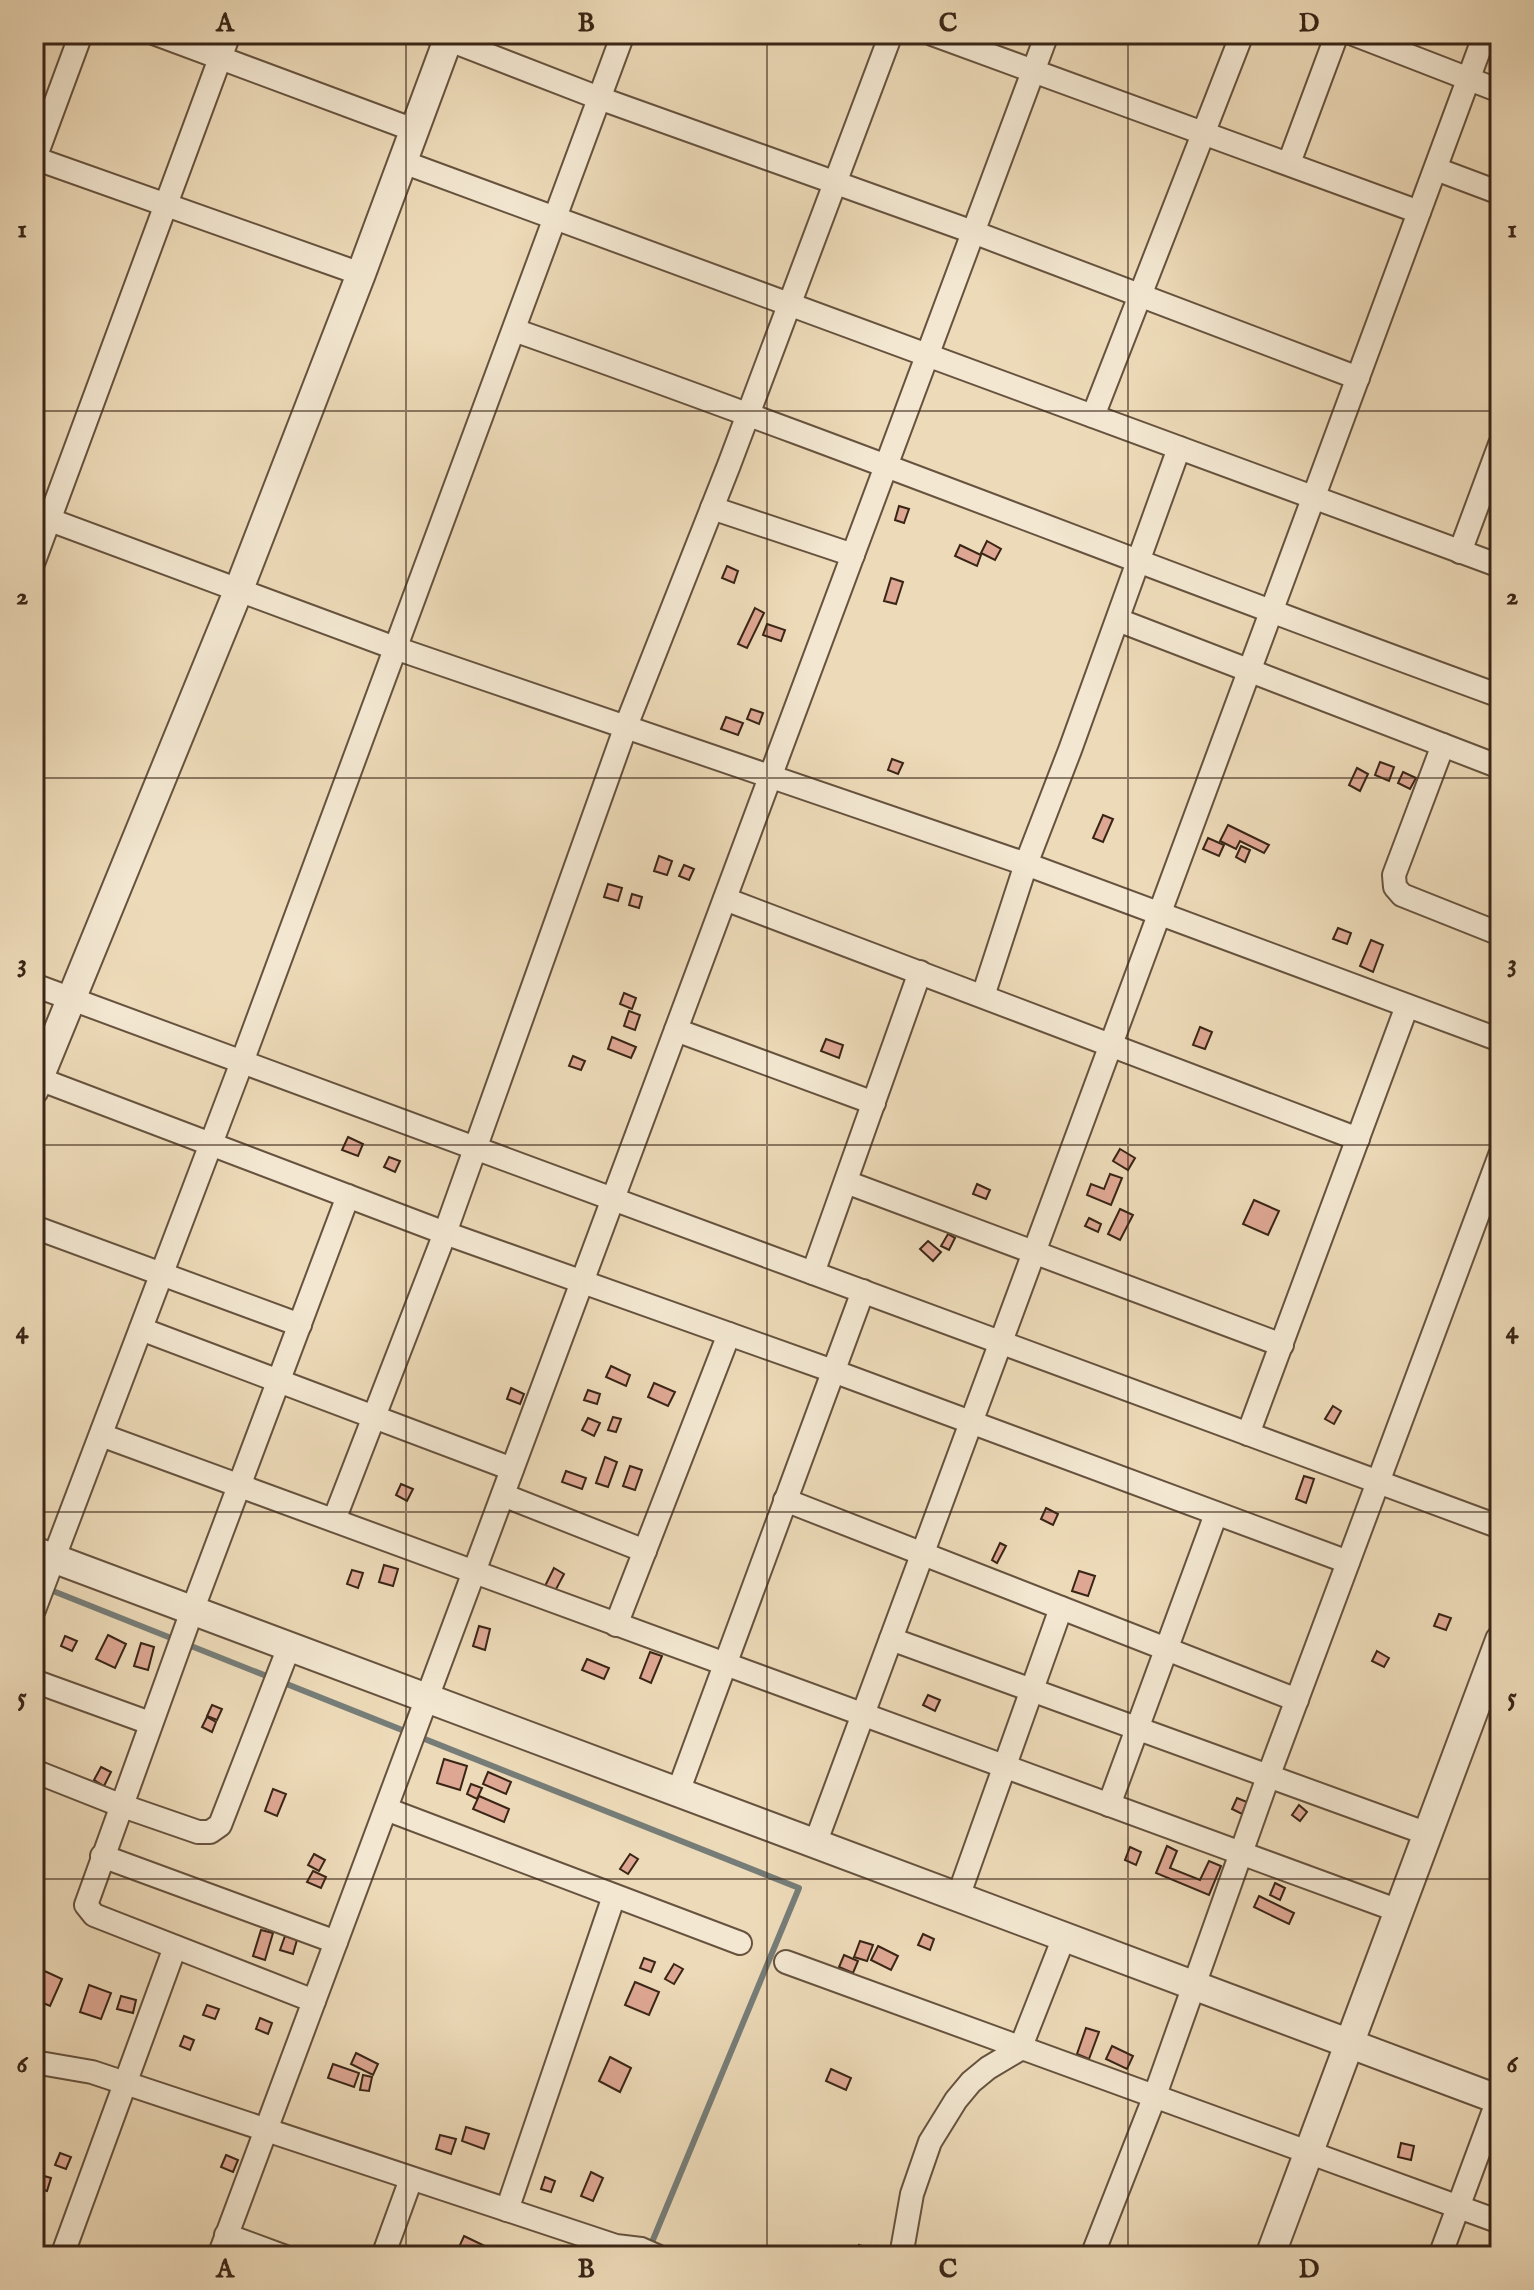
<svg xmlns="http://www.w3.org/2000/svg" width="1534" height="2290" viewBox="0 0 1534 2290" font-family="'IM FELL English',serif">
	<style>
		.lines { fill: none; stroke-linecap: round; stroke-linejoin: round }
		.stream { stroke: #767d78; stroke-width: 6 }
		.building { fill: #dea793; stroke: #392516; stroke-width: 2 }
		.minor-casing { stroke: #66523e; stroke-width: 26 }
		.tertiary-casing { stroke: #66523e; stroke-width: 32 }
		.minor { stroke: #f3e7d1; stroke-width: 22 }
		.tertiary { stroke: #f3e7d1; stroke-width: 28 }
		.grid { fill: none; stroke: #392516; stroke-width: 2; stroke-opacity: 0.55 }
		.neatline { fill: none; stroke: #392516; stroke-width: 3 }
		.grid-label { font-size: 26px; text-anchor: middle; font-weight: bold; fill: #392516 }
	</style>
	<rect width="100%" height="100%" fill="#eddab8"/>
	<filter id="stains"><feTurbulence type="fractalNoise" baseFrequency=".0025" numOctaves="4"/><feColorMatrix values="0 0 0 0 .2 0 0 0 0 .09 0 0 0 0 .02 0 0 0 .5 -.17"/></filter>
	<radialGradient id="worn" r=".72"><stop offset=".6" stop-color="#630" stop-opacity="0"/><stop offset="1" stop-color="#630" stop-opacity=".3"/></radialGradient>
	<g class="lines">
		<!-- stream -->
		<g class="stream">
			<polyline points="48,1589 176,1640"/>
			<polyline points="186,1644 799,1888 650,2247"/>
		</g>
	</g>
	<!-- building -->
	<g class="building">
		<polygon points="899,506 909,509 904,523 895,520"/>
		<polygon points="987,541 1001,549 995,560 981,553"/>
		<polygon points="960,545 981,555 977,566 955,556"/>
		<polygon points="727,566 738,571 734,583 722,578"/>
		<polygon points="891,578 903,582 896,604 884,601"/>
		<polygon points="755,608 764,613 747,648 738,644"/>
		<polygon points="767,624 785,630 781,641 763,635"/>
		<polygon points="751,709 763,713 759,724 747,719"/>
		<polygon points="726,717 743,723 738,735 721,729"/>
		<polygon points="892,759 903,763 898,774 888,770"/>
		<polygon points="1380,762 1394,767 1389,781 1375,775"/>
		<polygon points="1357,768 1368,774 1360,791 1349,785"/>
		<polygon points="1403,772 1416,778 1410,789 1398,783"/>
		<polygon points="1103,815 1113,819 1103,842 1093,838"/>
		<polygon points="1228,825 1269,845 1264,853 1240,841 1236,849 1220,841"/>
		<polygon points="1208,838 1224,845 1219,856 1203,849"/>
		<polygon points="1241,846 1250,850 1245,862 1236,857"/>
		<polygon points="659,856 672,861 667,875 654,871"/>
		<polygon points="684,865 694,869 689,880 679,876"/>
		<polygon points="608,884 622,888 618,901 604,897"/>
		<polygon points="632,894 642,897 639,908 629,905"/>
		<polygon points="1338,928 1351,933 1347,944 1333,939"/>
		<polygon points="1371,940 1383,945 1373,972 1360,966"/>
		<polygon points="624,993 636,998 632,1009 620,1004"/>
		<polygon points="629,1011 640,1015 635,1030 624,1026"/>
		<polygon points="1200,1027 1212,1032 1205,1049 1193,1045"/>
		<polygon points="612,1037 636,1047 631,1058 608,1049"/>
		<polygon points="826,1039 843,1045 839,1058 821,1051"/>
		<polygon points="573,1056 585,1061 581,1070 569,1066"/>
		<polygon points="348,1137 363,1144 358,1156 342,1150"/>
		<polygon points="1120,1149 1135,1158 1128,1170 1113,1161"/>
		<polygon points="389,1157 400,1161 395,1172 384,1167"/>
		<polygon points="1110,1174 1122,1178 1111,1205 1087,1195 1091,1184 1104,1189"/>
		<polygon points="977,1184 990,1190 986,1199 973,1194"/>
		<polygon points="1254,1200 1279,1211 1268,1235 1243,1224"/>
		<polygon points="1120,1209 1133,1215 1120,1240 1108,1234"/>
		<polygon points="1089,1218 1101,1224 1098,1232 1085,1226"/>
		<polygon points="948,1234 955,1238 949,1250 941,1246"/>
		<polygon points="928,1241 941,1252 933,1261 920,1249"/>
		<polygon points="611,1366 630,1375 626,1386 606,1377"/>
		<polygon points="654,1383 675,1392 668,1406 648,1397"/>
		<polygon points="511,1388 524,1394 520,1404 507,1399"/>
		<polygon points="588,1390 600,1394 597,1404 584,1400"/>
		<polygon points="1333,1406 1341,1411 1334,1424 1325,1419"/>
		<polygon points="613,1417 621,1419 616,1432 608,1430"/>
		<polygon points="588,1418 600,1423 594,1436 582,1430"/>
		<polygon points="605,1457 617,1462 608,1487 596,1483"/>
		<polygon points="630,1466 642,1470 635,1490 623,1486"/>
		<polygon points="566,1471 586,1478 582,1489 562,1482"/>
		<polygon points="1304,1476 1314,1479 1306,1503 1296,1499"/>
		<polygon points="401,1484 413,1489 407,1501 396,1495"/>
		<polygon points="1046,1508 1058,1514 1053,1525 1041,1519"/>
		<polygon points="1000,1543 1006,1546 997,1563 992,1560"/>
		<polygon points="384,1565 398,1569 393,1586 379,1582"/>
		<polygon points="554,1568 564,1574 554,1593 544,1588"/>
		<polygon points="352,1570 363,1573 358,1588 347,1584"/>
		<polygon points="1079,1571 1095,1576 1088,1596 1072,1591"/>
		<polygon points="1439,1614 1451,1618 1446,1630 1434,1626"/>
		<polygon points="479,1626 490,1629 485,1650 473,1646"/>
		<polygon points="108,1635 126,1644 115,1668 96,1659"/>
		<polygon points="65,1636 77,1641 72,1651 61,1646"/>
		<polygon points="141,1643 154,1647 148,1670 134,1666"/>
		<polygon points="1377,1651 1389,1658 1384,1667 1372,1661"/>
		<polygon points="650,1652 662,1656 651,1683 640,1678"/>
		<polygon points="587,1659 609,1668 604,1679 582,1670"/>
		<polygon points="928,1695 940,1700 935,1711 923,1705"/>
		<polygon points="212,1705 222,1709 217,1720 207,1716"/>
		<polygon points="207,1717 216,1722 212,1732 202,1727"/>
		<polygon points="444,1759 467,1766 460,1790 437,1783"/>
		<polygon points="101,1767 111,1772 104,1786 94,1780"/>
		<polygon points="488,1772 511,1782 506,1794 483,1784"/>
		<polygon points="471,1784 482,1788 477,1799 467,1794"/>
		<polygon points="273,1789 286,1794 277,1816 265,1811"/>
		<polygon points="479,1796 509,1809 504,1822 473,1809"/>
		<polygon points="1237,1798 1247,1802 1242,1814 1232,1809"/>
		<polygon points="1299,1805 1307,1812 1300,1821 1292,1815"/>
		<polygon points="1167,1846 1177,1851 1170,1868 1200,1880 1209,1861 1221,1866 1209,1895 1156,1873"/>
		<polygon points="1130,1847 1141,1852 1136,1865 1125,1860"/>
		<polygon points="314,1854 325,1860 319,1871 308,1865"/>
		<polygon points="630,1854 638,1859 628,1874 620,1869"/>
		<polygon points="313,1871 326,1877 321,1888 307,1882"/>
		<polygon points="1275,1883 1285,1888 1280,1900 1270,1895"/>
		<polygon points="1259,1896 1294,1913 1289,1924 1254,1907"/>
		<polygon points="261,1930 273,1933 265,1960 253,1956"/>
		<polygon points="923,1934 934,1939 930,1950 918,1945"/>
		<polygon points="285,1936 297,1940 293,1954 280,1950"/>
		<polygon points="860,1941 873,1945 867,1961 854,1957"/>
		<polygon points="878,1946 898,1956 891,1970 871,1960"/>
		<polygon points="844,1955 858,1961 853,1973 839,1967"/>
		<polygon points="644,1958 655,1962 651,1972 640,1968"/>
		<polygon points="674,1964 683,1969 674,1984 665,1979"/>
		<polygon points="38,1968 62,1979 50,2006 34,1999 34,1975"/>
		<polygon points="635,1982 659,1992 649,2015 625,2005"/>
		<polygon points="89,1985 111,1993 101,2019 80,2012"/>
		<polygon points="121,1996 136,2000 133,2013 117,2009"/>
		<polygon points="207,2005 219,2009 215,2019 203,2015"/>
		<polygon points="260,2018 272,2023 268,2034 256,2029"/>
		<polygon points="1086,2028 1099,2032 1089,2059 1077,2054"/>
		<polygon points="184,2036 194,2040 190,2050 180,2046"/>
		<polygon points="1112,2046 1133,2056 1127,2069 1106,2059"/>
		<polygon points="356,2053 378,2064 373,2075 351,2064"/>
		<polygon points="610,2057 631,2068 620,2092 599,2081"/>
		<polygon points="333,2064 359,2073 354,2087 328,2078"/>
		<polygon points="831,2069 851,2078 846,2090 826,2081"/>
		<polygon points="363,2075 372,2077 369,2091 360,2090"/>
		<polygon points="466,2127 489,2134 484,2149 462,2141"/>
		<polygon points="440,2135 456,2139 451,2154 436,2149"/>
		<polygon points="1401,2143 1414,2146 1411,2160 1398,2157"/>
		<polygon points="60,2153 71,2157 66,2169 55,2165"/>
		<polygon points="226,2155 238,2160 233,2172 221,2167"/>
		<polygon points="591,2172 603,2178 593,2201 581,2196"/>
		<polygon points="34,2173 51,2178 47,2191 34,2187"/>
		<polygon points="545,2177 555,2181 551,2192 541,2189"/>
		<polygon points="464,2236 489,2248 486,2256 455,2256"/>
		<polygon points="859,2245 871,2249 868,2256 855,2256"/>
	</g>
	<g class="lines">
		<defs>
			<g id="minor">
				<polyline points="156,34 414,130"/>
				<polyline points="434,34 599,98 973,232 1358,378"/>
				<polyline points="932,34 1419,212"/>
				<polyline points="1353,34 1500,91"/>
				<polyline points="34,158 361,274"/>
				<polyline points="34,161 81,34"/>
				<polyline points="403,162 1500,566"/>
				<polyline points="1289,163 1337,34"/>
				<polyline points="1436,169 1500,193"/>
				<path d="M514 330C844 446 1170 576 1500 696"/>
				<polyline points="1093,416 1242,34"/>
				<polyline points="712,508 853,555"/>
				<polyline points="34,514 395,648 1026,864 1500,1040"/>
				<polyline points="1460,552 1500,444"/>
				<polyline points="34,561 229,34"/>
				<polyline points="1118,620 1500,767"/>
				<polyline points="1443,745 1394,875 1395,887 1402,895 1500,934"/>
				<polyline points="725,899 1358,1139"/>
				<polyline points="34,985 1500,1527"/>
				<polyline points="983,996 1026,864 1070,750 1179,448"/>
				<polyline points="676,1030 874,1103"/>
				<polyline points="34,1077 445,1233 833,1371 1348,1562"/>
				<polyline points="846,1182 1282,1345"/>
				<polyline points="34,1227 300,1325"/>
				<polyline points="813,1273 920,972"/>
				<polyline points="141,1329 512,1469"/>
				<polyline points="1248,1434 1407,1006"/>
				<polyline points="101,1435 1399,1911"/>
				<polyline points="503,1495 645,1551"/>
				<polyline points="785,1500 1297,1700"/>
				<polyline points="334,1520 445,1233 626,726 729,465 891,34"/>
				<polyline points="34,1610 242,1062 623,34"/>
				<polyline points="616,1625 729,1334"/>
				<polyline points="891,1639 1428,1834"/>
				<polyline points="34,1681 150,1723"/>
				<polyline points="34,1771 120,1805 198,1832 210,1832 220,1825 289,1647"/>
				<polyline points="678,1792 863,1291"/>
				<polyline points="1109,1805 1216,1514"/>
				<polyline points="386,1809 740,1943"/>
				<polyline points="815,1844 1485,34"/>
				<polyline points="102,1856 336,1942"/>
				<polyline points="958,1897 1061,1608"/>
				<polyline points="786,1962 1500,2222"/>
				<polyline points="314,2001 94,1915 86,1905 192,1611 348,1196"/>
				<polyline points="34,2062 92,2072 616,2246 641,2249 657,2256"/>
				<polyline points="507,2210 614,1896"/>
				<polyline points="226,2235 283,2256"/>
				<polyline points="62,2256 175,1947"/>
				<polyline points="219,2256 1047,34"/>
				<polyline points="383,2256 411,2179"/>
				<polyline points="901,2256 912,2194 930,2142 956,2100 971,2082 988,2068 1020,2049 1064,1937"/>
				<polyline points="1092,2256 1154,2098 1268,1777 1500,1155"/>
				<polyline points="1440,2256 1500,2094"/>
			</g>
			<g id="tertiary">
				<polyline points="34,1090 239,589 361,274 450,34"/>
				<polyline points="34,1551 1500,2100"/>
				<polyline points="1270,2256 1500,1640"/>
			</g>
		</defs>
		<!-- minor casing -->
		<use href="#minor" class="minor-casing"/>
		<!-- tertiary casing -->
		<use href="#tertiary" class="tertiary-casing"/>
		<!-- minor -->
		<use href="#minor" class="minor"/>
		<!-- tertiary -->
		<use href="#tertiary" class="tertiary"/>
	</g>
	<!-- grid -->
	<path class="grid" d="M406 34V2256M767 34V2256M1128 34V2256M34 411H1500M34 778H1500M34 1145H1500M34 1512H1500M34 1879H1500"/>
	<!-- margin -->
	<rect width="1534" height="2290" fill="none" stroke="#eddab8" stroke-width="88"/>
	<rect x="44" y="44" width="1446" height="2202" class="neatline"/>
	<g class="grid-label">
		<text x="225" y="31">A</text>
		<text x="586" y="31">B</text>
		<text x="948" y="31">C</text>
		<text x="1309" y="31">D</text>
		<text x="22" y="237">1</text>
		<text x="1512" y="237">1</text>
		<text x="22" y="604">2</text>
		<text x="1512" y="604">2</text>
		<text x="22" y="971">3</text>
		<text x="1512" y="971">3</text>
		<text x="22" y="1338">4</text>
		<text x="1512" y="1338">4</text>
		<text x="22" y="1705">5</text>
		<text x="1512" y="1705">5</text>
		<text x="22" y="2072">6</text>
		<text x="1512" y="2072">6</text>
		<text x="225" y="2277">A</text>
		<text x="586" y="2277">B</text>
		<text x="948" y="2277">C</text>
		<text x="1309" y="2277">D</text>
	</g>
	<rect width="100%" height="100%" filter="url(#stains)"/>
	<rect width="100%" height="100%" fill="url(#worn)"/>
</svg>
